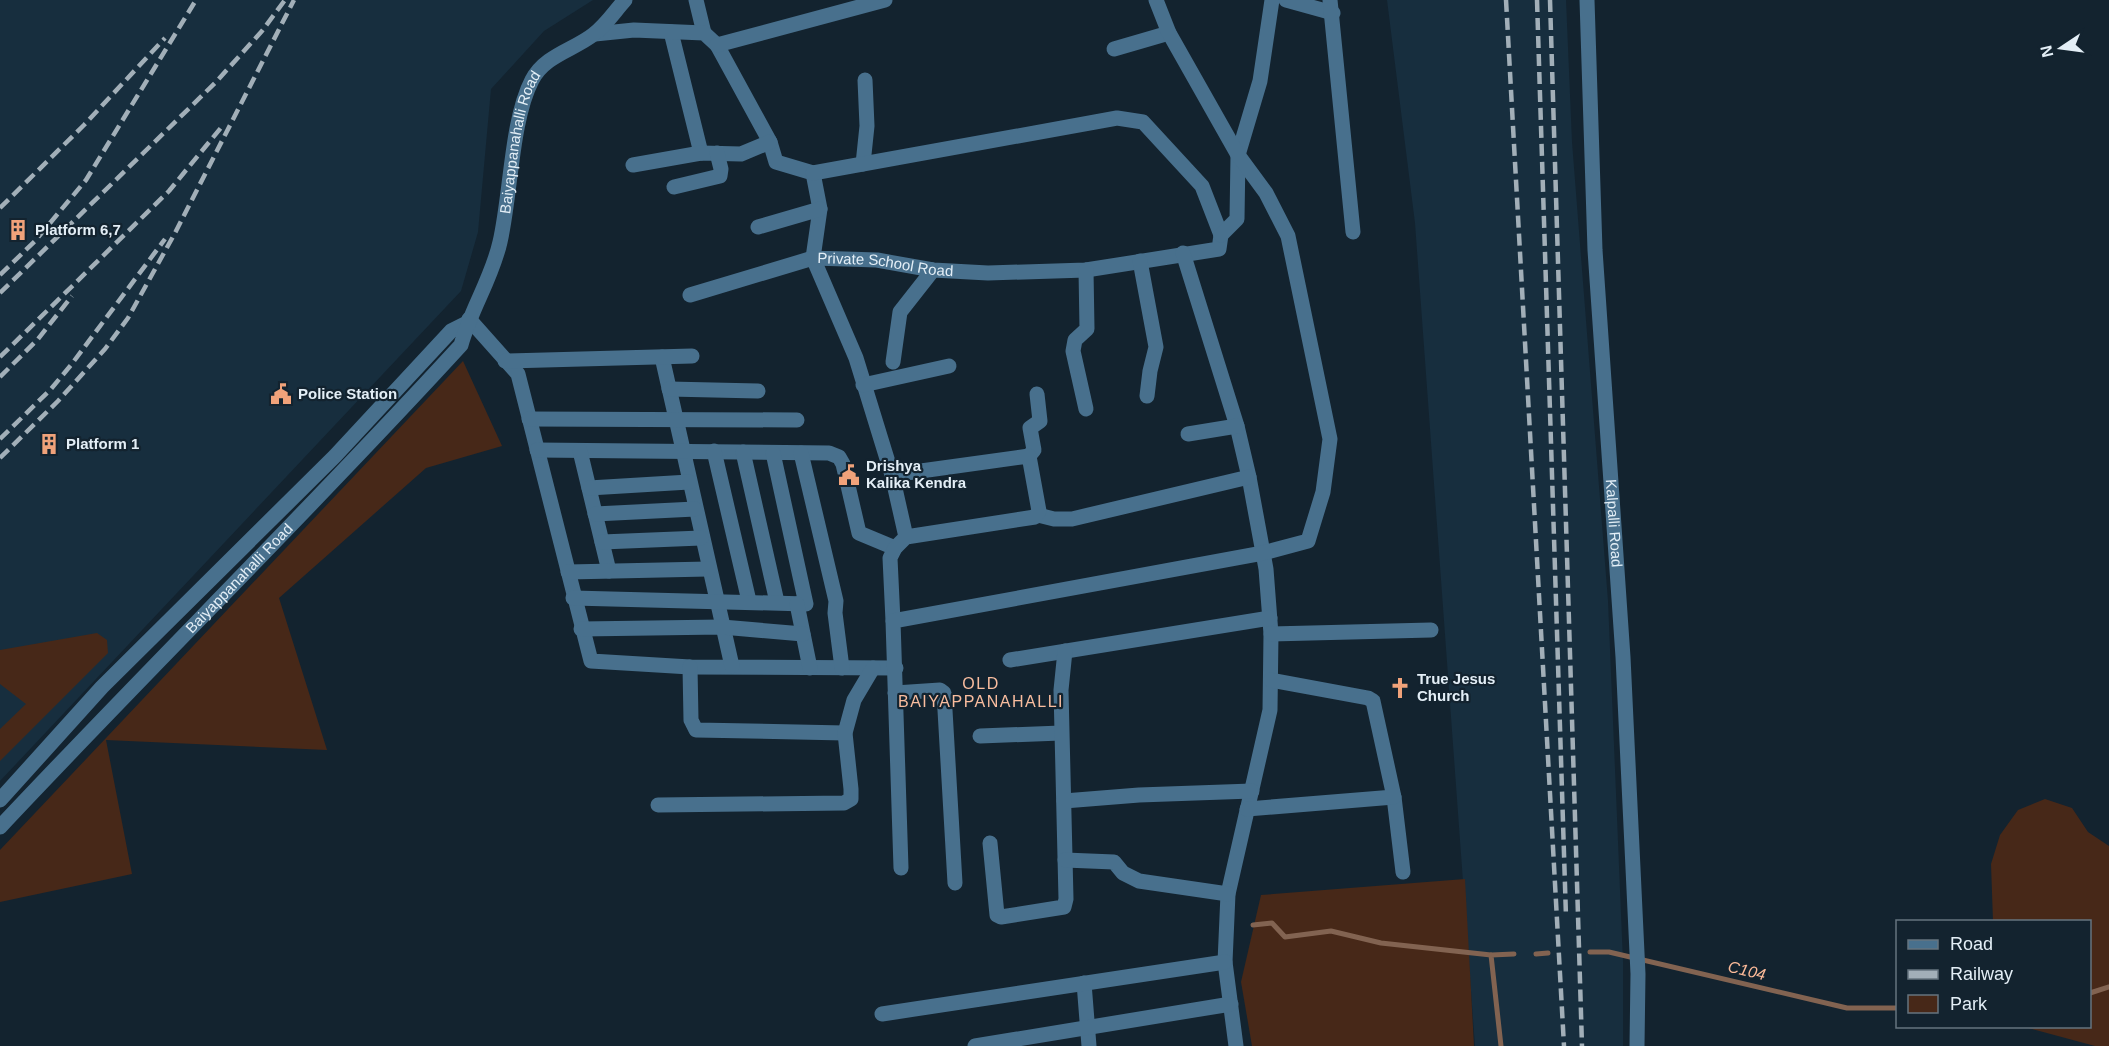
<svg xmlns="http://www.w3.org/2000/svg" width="2109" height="1046" viewBox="0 0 2109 1046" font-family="Arial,sans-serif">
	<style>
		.built { fill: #172e3e }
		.green { fill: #472818 }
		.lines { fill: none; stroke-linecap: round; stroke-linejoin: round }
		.stream { stroke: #826351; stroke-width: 5 }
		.minor { stroke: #48708d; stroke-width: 15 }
		.rail { stroke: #a2afb8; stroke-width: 4.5; stroke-dasharray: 12 6; stroke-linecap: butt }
		.labels { text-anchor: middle; stroke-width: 4.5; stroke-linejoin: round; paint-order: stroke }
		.street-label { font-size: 15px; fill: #e3eef6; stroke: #13232f }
		.poi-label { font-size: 15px; font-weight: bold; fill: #e3eef6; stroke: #13232f; text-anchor: start }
		.neighbourhood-label { font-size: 16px; letter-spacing: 1.5px; fill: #f9bd9f; stroke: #13232f }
		.water-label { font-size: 16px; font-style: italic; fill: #fcba99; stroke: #13232f }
	</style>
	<rect width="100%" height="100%" fill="#13232f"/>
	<!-- built -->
	<g class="built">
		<polygon points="0,0 593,0 544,31 491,89 478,232 461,291 0,781"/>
		<polygon points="1387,0 1566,0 1572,142 1608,601 1623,962 1623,1046 1475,1046 1415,223"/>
	</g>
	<!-- green -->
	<g class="green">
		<polygon points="463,361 502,446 426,468 279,598 327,750 106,740 132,874 0,902 0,850"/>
		<polygon points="97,633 107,640 108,653 0,761 0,729 26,704 0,684 0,650"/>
		<polygon points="2045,799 2072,808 2088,832 2109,846 2109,1046 2095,1046 2025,1027 2090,1026 2090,922 1993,921 1991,864 2000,835 2018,810"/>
		<polygon points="1465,879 1474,1046 1252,1046 1241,982 1261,895"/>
	</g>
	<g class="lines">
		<!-- stream -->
		<g class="stream">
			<polyline points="1253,925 1272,923 1285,937 1331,931 1381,943 1491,955"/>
			<polyline points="1590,952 1609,952 1847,1008 1898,1008"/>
			<polyline points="1536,954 1548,953"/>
			<polyline points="2090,993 2109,987"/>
			<polyline points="1501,1046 1491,955 1514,954"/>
		</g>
		<!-- minor -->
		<g class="minor">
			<polyline points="696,0 704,33"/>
			<polyline points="1286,0 1333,13"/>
			<polyline points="1330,0 1353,232"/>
			<path id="s1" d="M1587 0 1595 250 1623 657 1638 974 1637 1046"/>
			<polyline points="671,32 701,153"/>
			<path id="s2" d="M595 34 634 30 704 33 717 45 770 142 776 162 813 173 820 209 813 258 877 260 933 270 988 273 1086 270 1219 249 1221 235"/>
			<polyline points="717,45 885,0"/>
			<polyline points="1114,49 1169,33"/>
			<polyline points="863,164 867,126 865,80"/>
			<polyline points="633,165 701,153 741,154 770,142"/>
			<polyline points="813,173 1117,118 1143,122 1202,186 1221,235"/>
			<polyline points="674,187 720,176 721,169 717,153"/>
			<polyline points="758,227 820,209"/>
			<polyline points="1221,235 1237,219 1238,155 1260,81 1272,0"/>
			<polyline points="1183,253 1237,426 1249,477 1266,569 1271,634 1270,710 1228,894 1225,962 1236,1046"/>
			<polyline points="1140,261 1156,347 1150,371 1147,396"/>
			<polyline points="1086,270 1087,329 1075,340 1073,351 1086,409"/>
			<polyline points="690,295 813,258 856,358 892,475"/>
			<polyline points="469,319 518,374 591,661 690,667 896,668"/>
			<polyline points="662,357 732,666"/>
			<polyline points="505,361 692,356"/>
			<polyline points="893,362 900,312 933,270"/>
			<polyline points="863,385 949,366"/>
			<polyline points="669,389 758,391"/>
			<polyline points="529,419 797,420"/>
			<polyline points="1188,434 1237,426"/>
			<polyline points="537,450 829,453 839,457 843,464 859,533 895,548"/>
			<polyline points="580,451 609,571"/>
			<polyline points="714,451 749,601"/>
			<polyline points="743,452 777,602"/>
			<polyline points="801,453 836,601 835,613 842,668"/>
			<polyline points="1029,456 1034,450 1030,428 1040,421 1037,394"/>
			<polyline points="589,488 689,482"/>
			<polyline points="595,514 695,509"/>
			<polyline points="1038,515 1054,519 1072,519 1249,477"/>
			<polyline points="602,542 701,538"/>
			<polyline points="568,572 708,569"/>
			<polyline points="573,598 806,604 773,453"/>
			<polyline points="797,604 810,668"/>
			<polyline points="893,621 890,558 895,548 906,537 1035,517 1039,511 1029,456 892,475 906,537"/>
			<polyline points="581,629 722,627 803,634"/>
			<polyline points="1271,634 1431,630"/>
			<polyline points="1010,660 1270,618"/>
			<polyline points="690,667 691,720 696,730 845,733"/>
			<polyline points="895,693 940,690 944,693 955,883"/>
			<polyline points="980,736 1061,733"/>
			<polyline points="1394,797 1403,872"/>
			<polyline points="0,800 102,687 335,456 451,331 467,323"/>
			<polyline points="1064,801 1139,795 1252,791"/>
			<polyline points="658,805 844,803 851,799 851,789 845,733 854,700 873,668"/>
			<polyline points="1247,809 1394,797 1373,701 1368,698 1271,680"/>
			<path id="s3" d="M0 827C152 665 311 509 461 345 471 309 492 278 500 242 511 195 511 120 532 80 545 55 574 50 594 34 606 25 615 11 625 0"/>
			<polyline points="990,843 997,915 1001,917 1064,907 1066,899 1061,690 1065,651"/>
			<polyline points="1065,860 1114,862 1123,873 1139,881 1228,894"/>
			<polyline points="901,868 893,621 1263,553 1308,541 1323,492 1330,439 1288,236 1266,193 1238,155 1169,33 1156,0"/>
			<polyline points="1084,983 1089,1046"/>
			<polyline points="882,1014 1225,962"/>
			<polyline points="975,1046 1231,1004"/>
		</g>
		<!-- rail -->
		<g class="rail">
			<polyline points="1506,0 1564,1046"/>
			<polyline points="1537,0 1566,917"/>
			<polyline points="1550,0 1582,1046"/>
			<polyline points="0,208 84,125 165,38"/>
			<polyline points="0,275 35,241 86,180 196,0"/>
			<polyline points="0,293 216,82 262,31 285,0"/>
			<polyline points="0,357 169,191 224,124"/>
			<polyline points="0,377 38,339 72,296"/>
			<polyline points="0,439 51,389 71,365 165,239"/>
			<polyline points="0,458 58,401 105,349 128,318 175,233 294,0"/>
		</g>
	</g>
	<!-- icons -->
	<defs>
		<symbol id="building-bare" viewBox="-9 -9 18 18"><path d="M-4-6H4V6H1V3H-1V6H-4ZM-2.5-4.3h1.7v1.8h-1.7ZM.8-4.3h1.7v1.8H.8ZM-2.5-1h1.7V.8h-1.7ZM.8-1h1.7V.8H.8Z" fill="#f0a27a" stroke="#13232f" stroke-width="2.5" paint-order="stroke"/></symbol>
		<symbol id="civic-bare" viewBox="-9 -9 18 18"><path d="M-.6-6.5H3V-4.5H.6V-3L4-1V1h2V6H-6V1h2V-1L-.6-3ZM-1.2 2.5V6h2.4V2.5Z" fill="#f0a27a" stroke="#13232f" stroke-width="2.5" paint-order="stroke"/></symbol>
		<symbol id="church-bare" viewBox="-9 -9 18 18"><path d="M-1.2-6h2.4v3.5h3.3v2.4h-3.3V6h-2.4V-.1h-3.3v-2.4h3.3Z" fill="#f0a27a" stroke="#13232f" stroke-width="2.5" paint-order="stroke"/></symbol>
	</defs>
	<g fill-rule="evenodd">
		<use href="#building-bare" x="3" y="215" width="30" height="30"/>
		<use href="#civic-bare" x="266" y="379" width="30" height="30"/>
		<use href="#building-bare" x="34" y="429" width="30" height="30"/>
		<use href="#civic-bare" x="834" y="460" width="30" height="30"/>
		<use href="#church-bare" x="1385" y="673" width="30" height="30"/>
	</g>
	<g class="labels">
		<!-- street labels -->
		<g class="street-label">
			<text dy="5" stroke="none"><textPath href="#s3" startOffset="879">Baiyappanahalli Road</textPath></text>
			<text dy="5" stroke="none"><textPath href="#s2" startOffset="456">Private School Road</textPath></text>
			<text dy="5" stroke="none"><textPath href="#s1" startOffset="524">Kalpalli Road</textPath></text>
			<text dy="5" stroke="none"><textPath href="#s3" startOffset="345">Baiyappanahalli Road</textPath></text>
		</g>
		<!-- poi labels -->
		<g class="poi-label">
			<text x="35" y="235">Platform 6,7</text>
			<text x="298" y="399">Police Station</text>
			<text x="66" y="449">Platform 1</text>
			<text x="866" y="471">Drishya<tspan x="866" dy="17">Kalika Kendra</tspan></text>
			<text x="1417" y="684">True Jesus<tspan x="1417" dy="17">Church</tspan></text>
		</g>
		<!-- neighbourhood labels -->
		<g class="neighbourhood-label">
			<text x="981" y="689">OLD<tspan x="981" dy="18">BAIYAPPANAHALLI</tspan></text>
		</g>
		<!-- water labels -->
		<g class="water-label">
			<text transform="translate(1747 970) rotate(13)" y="6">C104</text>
		</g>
	</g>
	<!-- legend -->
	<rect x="1896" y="920" width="195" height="108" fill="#13232f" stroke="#66747f" stroke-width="1.5"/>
	<rect x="1908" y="940" width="30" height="9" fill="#48708d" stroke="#66747f" stroke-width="1.5"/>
	<text x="1950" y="950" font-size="18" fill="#e3eef6">Road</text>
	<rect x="1908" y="970" width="30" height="9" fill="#a2afb8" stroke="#66747f" stroke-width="1.5"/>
	<text x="1950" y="980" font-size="18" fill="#e3eef6">Railway</text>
	<rect x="1908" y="995" width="30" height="18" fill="#472818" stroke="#66747f" stroke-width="1.5"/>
	<text x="1950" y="1010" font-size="18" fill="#e3eef6">Park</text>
	<!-- north arrow -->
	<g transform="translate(2061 48) rotate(257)" stroke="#13232f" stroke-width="4.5" paint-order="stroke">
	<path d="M0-4.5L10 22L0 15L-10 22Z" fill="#e3eef6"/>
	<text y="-9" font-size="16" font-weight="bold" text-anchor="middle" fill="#e3eef6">N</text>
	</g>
</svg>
